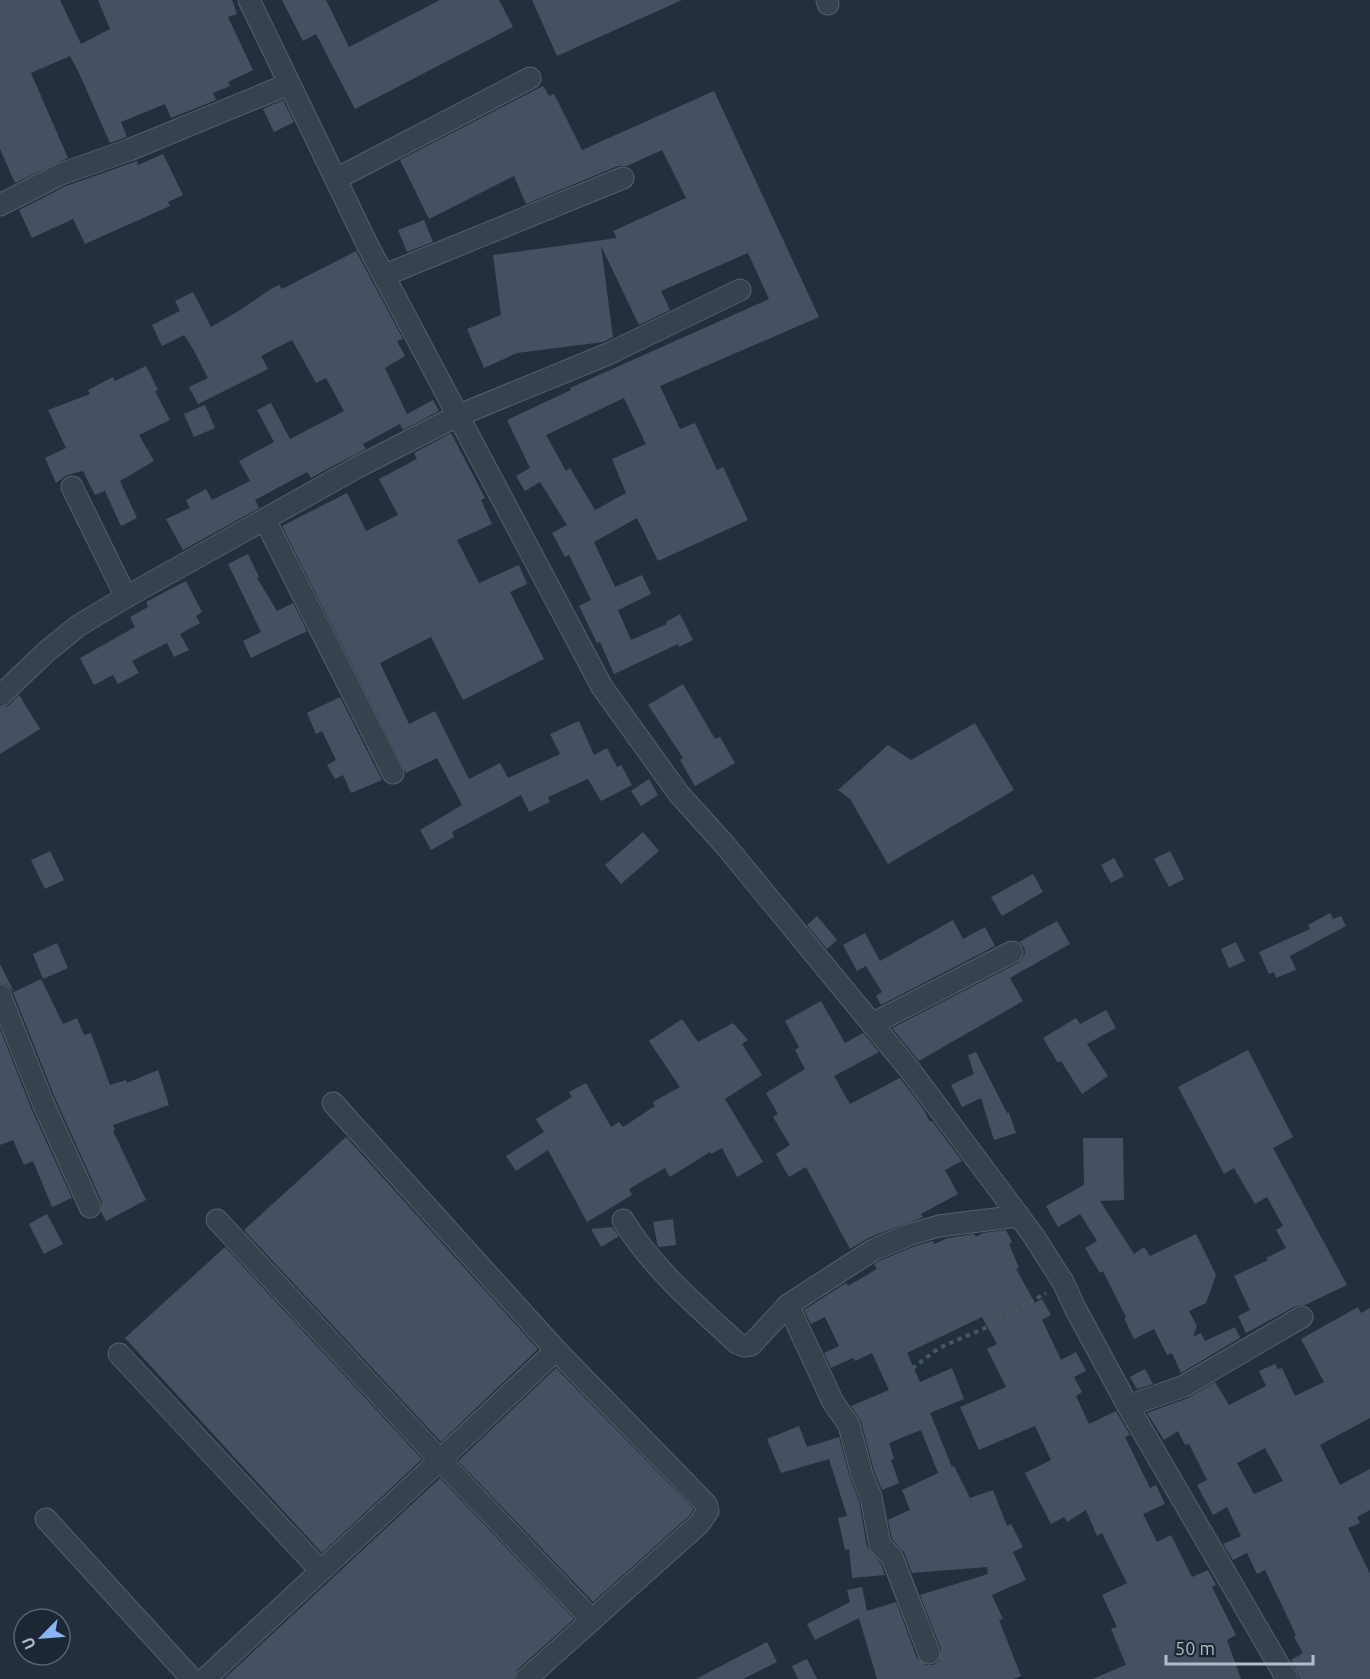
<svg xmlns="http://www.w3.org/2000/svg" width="1370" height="1679" viewBox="0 0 1370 1679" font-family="Ubuntu,sans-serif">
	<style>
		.building { fill: #455162; fill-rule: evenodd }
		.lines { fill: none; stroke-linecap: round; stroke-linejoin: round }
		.minor-casing { stroke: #565f6c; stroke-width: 23 }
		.path { stroke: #44595c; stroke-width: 4; stroke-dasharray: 4.5 4.5; stroke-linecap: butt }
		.minor { stroke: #38414e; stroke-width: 21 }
	</style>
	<rect width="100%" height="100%" fill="#242f3e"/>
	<!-- building -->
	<g class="building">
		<polygon points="0,0 60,0 81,44 110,29 98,0 232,0 237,14 228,17 253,70 228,82 230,86 213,93 216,100 171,118 165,104 121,122 127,137 110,143 79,73 70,56 31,73 68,158 15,183 0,149"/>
		<polygon points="282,0 326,0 349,47 440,0 499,0 513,27 355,109 316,34 303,41"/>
		<polygon points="532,0 682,0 557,56"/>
		<path d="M543 86 549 96 554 94 582 150 714 91 819 317 660 386 680 429 695 423 717 470 723 467 748 520 658 561 637 518 594 542 615 587 642 575 651 594 618 610 631 640 667 624 666 622 680 614 693 640 679 647 678 644 614 674 600 642 597 643 579 606 591 600 569 555 565 557 552 533 567 525 540 482 525 491 516 476 530 468 507 420 571 390 570 388 769 299 748 253 661 291 670 310 639 325 601 246 613 337 603 342 517 353 484 368 467 329 501 315 493 255 617 238 613 231 686 198 662 150 627 166H618L526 204 514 176 429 219 400 160ZM624 398 646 444 612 459 626 493 595 510 570 468 566 471 546 435Z"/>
		<polygon points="283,100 294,122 274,132 263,109"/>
		<polygon points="163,154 183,195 168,202 170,206 85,244 73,219 32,238 19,210 66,186 137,161 138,165"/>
		<polygon points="424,220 433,242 407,252 398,230"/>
		<polygon points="356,251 403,339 397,341 405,356 385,368 407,414 433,400 439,411 403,430 400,424 363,444 366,449 331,467 311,478 307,472 255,500 259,508 183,550 166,519 190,508 186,500 206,489 212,500 250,481 239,461 274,442 257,410 271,403 290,439 344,411 326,378 316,383 292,340 261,356 268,369 198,404 189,387 208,378 193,349 184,335 162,346 152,325 180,311 175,301 193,292 211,327 240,310 271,289 279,285 282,289"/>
		<polygon points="146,366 158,390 155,391 170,420 139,435 154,461 120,481 137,518 121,526 105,491 95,495 83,471 67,475 56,483 45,458 66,448 48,410 90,394 88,390 113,377 115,381"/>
		<polygon points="205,405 215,428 194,437 184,414"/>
		<polygon points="451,433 485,498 481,500 492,524 457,540 479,583 519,565 527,584 510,592 544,659 463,700 431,637 380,663 409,724 435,711 469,779 500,763 508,778 560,754 550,734 579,721 594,755 607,748 617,767 621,765 632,785 601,801 588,779 548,797 550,802 529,812 521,795 452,832 454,837 431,850 420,830 462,805 437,758 406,773 282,526 347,493 366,531 398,515 379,479 417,459 414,453"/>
		<polygon points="248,554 259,577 257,578 277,611 293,603 307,631 251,658 243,641 261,632 228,564"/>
		<polygon points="186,581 202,612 196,616 200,623 180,634 189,650 174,657 167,643 132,661 139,673 118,684 113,675 94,685 80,658 135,627 130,617 148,607 146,602"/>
		<polygon points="683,684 715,739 720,737 735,763 695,786 680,760 683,758 648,705"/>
		<polygon points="19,695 40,729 0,754 0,708 8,706"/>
		<polygon points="340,697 382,780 351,793 343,775 335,779 327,765 336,760 322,731 316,734 307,713"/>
		<polygon points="975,723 1014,790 888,864 850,799 838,790 888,745 911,760"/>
		<polygon points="649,779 658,795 641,806 631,791"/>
		<polygon points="643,832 659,851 621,884 605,865"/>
		<polygon points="50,851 64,880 45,889 31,860"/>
		<polygon points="1170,851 1184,879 1169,887 1154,859"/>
		<polygon points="1114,858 1124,876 1111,883 1101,865"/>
		<polygon points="1033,874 1043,892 1002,916 991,897"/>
		<polygon points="1330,913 1333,919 1341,916 1346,926 1290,956 1296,970 1276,978 1274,972 1269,974 1259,952 1310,929 1308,925"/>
		<polygon points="817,916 837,940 827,949 807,925"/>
		<polygon points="953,920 963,939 985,927 995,946 881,1005 876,996 882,992 866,966 857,971 843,945 865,933 880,961"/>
		<polygon points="1057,921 1070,944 1010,978 1023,1001 919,1061 892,1028 1018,963 1022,959 1025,953 1024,947 1019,942"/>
		<polygon points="1236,942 1245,961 1229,968 1221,949"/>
		<polygon points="57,943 68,968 43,979 33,954"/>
		<polygon points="0,964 14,992 41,979 63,1024 77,1018 84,1035 91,1033 110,1085 126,1080 127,1083 158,1070 169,1105 113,1125 115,1130 113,1131 146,1200 106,1221 101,1212 102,1202 55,1098 12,990 7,985 0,983"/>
		<polygon points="821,1001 845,1043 863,1033 879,1052 834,1076 850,1104 900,1078 924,1110 930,1122 932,1121 962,1161 945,1170 958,1194 921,1214 923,1217 868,1238 850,1249 806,1167 789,1177 776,1154 790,1145 773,1117 778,1114 766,1093 805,1069 795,1050 799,1047 785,1021"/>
		<polygon points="1106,1010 1116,1028 1087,1044 1108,1076 1082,1094 1061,1061 1058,1063 1043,1038 1076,1018 1080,1024"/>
		<polygon points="682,1019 698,1042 733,1023 748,1040 742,1044 762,1075 725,1099 763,1162 737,1177 722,1148 711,1154 710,1152 670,1177 665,1168 629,1189 632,1195 587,1222 548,1150 516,1171 506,1156 544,1132 536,1119 572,1097 569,1092 586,1083 611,1127 619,1122 623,1127 655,1106 653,1102 680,1087 649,1041"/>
		<polygon points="0,1029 31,1108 72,1198 52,1207 33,1161 24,1165 13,1140 0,1145"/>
		<polygon points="1248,1050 1293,1137 1273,1148 1347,1285 1305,1305 1296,1306 1246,1333 1238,1316 1250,1310 1234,1276 1268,1260 1266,1258 1286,1248 1276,1230 1283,1226 1267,1197 1255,1204 1234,1168 1224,1174 1178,1087"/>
		<polygon points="976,1052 1007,1113 1009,1113 1016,1133 994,1140 981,1098 962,1107 951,1085 974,1074 968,1055"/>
		<polygon points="346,1137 538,1349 441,1442 244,1230"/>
		<polygon points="1083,1138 1123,1138 1124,1200 1100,1201 1134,1254 1144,1247 1150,1256 1196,1234 1216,1275 1206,1303 1189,1311 1197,1326 1193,1337 1201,1333 1205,1341 1235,1327 1240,1338 1181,1373 1172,1353 1167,1355 1154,1329 1134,1339 1124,1318 1126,1317 1103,1271 1100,1273 1085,1248 1097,1241 1080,1214 1058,1227 1046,1206 1084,1185"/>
		<polygon points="47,1214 63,1244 44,1254 29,1224"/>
		<polygon points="673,1219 676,1245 658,1247 653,1222"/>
		<polygon points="612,1227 619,1236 601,1247 591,1229"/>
		<polygon points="1006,1230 1012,1242 1009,1244 1019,1268 1016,1269 1035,1303 1042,1299 1051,1315 1042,1320 1061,1360 1076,1352 1086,1371 1074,1377 1082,1392 1076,1396 1089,1424 1116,1411 1130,1435 1125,1437 1150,1488 1156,1485 1165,1504 1143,1514 1157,1542 1171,1535 1192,1577 1208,1570 1216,1585 1212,1587 1236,1635 1227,1640 1241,1679 1092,1679 1126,1665 1111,1629 1117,1627 1102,1595 1127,1583 1102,1533 1097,1536 1086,1510 1067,1522 1064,1517 1051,1524 1025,1473 1051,1460 1035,1426 979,1450 960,1407 1006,1387 987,1349 997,1344 982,1317 907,1353 920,1382 952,1368 964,1399 930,1413 952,1467 954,1466 970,1498 993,1490 1007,1526 1011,1524 1023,1547 1013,1552 1026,1580 992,1595 1003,1619 999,1620 1021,1676 1013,1679 877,1679 859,1618 815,1640 807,1624 850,1602 847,1590 862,1587 867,1611 896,1602 917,1658 926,1665 933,1665 939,1661 941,1649 920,1595 988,1574 987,1567 912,1573 904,1552 892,1539 888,1520 910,1510 902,1490 938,1473 921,1430 889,1443 894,1459 891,1460 899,1483 882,1490 874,1471 861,1421 851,1406 889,1390 872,1353 855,1361 853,1358 831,1368 824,1353 839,1346 825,1317 811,1324 804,1310 846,1283 848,1286 877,1269 874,1264 879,1261 915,1246 933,1241 934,1244 948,1238 974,1234 976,1237 983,1233"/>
		<polygon points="225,1247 422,1459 322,1553 125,1338"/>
		<path d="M1358 1307 1361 1313 1370 1308V1418L1320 1445 1340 1485 1370 1469V1510L1357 1517 1360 1523 1348 1528 1370 1574V1679H1300L1291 1660 1303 1653 1294 1637 1296 1635 1265 1570 1257 1574 1247 1553 1233 1560 1223 1544 1241 1536 1227 1507 1213 1515 1197 1485 1207 1480 1189 1444 1185 1445 1178 1431 1164 1440 1147 1413 1188 1398 1215 1382 1229 1405 1266 1386 1259 1371 1275 1364 1278 1369 1282 1368 1295 1396 1324 1382 1301 1339ZM1265 1448 1283 1481 1254 1494 1237 1463Z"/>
		<polygon points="556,1368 694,1509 689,1516 593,1602 458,1461"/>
		<polygon points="1145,1369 1153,1384 1137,1389 1130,1377"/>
		<polygon points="799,1426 807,1447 839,1437 850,1478 859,1501 867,1547 881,1564 885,1575 852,1578 849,1549 845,1550 838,1518 847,1516 829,1459 781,1473 767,1439"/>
		<polygon points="440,1478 574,1619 517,1670 514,1679 224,1679"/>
		<polygon points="767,1642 777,1662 743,1679 696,1679"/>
		<polygon points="807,1659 817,1679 798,1679 792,1666"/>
	</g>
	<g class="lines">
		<defs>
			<g id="minor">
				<polyline points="249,0 367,244 602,687 679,794 725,845 910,1070 1033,1235 1063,1282 1075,1308 1128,1406 1287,1679"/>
				<polyline points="827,0 828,4"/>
				<polyline points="336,179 530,78"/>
				<polyline points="0,205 61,174 129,150 289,84"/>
				<polyline points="385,275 623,178"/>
				<polyline points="72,487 126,597"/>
				<polyline points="265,520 393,773"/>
				<polyline points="0,696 46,652 78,626 126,597 356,468 457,416 608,354 740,290"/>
				<polyline points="0,995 43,1103 90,1207"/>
				<polyline points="872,1024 1012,952"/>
				<polyline points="333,1103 556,1350 706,1504 708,1511 699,1524 526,1679"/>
				<polyline points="217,1220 441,1461 592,1620"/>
				<path d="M623 1220C652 1268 696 1305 737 1343L744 1346 751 1345 788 1305 873 1250 911 1234 939 1226 1019 1216"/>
				<polyline points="788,1305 833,1402 849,1425 862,1475 871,1497 880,1545 892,1557 929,1653"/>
				<polyline points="119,1354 320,1570"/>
				<polyline points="1128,1406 1184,1386 1302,1317"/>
				<polyline points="46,1519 192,1679"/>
				<path d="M205 1679C322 1569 441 1461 556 1350"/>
			</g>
		</defs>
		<!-- minor casing -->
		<use href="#minor" class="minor-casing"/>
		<!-- path -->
		<polyline class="path" points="905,1374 939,1348 985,1328 1046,1293"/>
		<!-- minor -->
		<use href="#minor" class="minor"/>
	</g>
	<!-- north arrow -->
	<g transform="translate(42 1637) rotate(245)"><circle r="28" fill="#1d2633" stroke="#59626f" stroke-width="1.5"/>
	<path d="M0-4.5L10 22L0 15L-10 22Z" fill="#8ab4f8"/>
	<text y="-9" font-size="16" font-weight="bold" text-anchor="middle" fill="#b4bcc9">U</text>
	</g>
	<!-- scale -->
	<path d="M1166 1655v9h147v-9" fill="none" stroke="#b4bcc9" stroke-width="3"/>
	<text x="1175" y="1655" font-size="18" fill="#b4bcc9" stroke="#1d2633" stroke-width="4.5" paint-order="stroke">50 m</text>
</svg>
